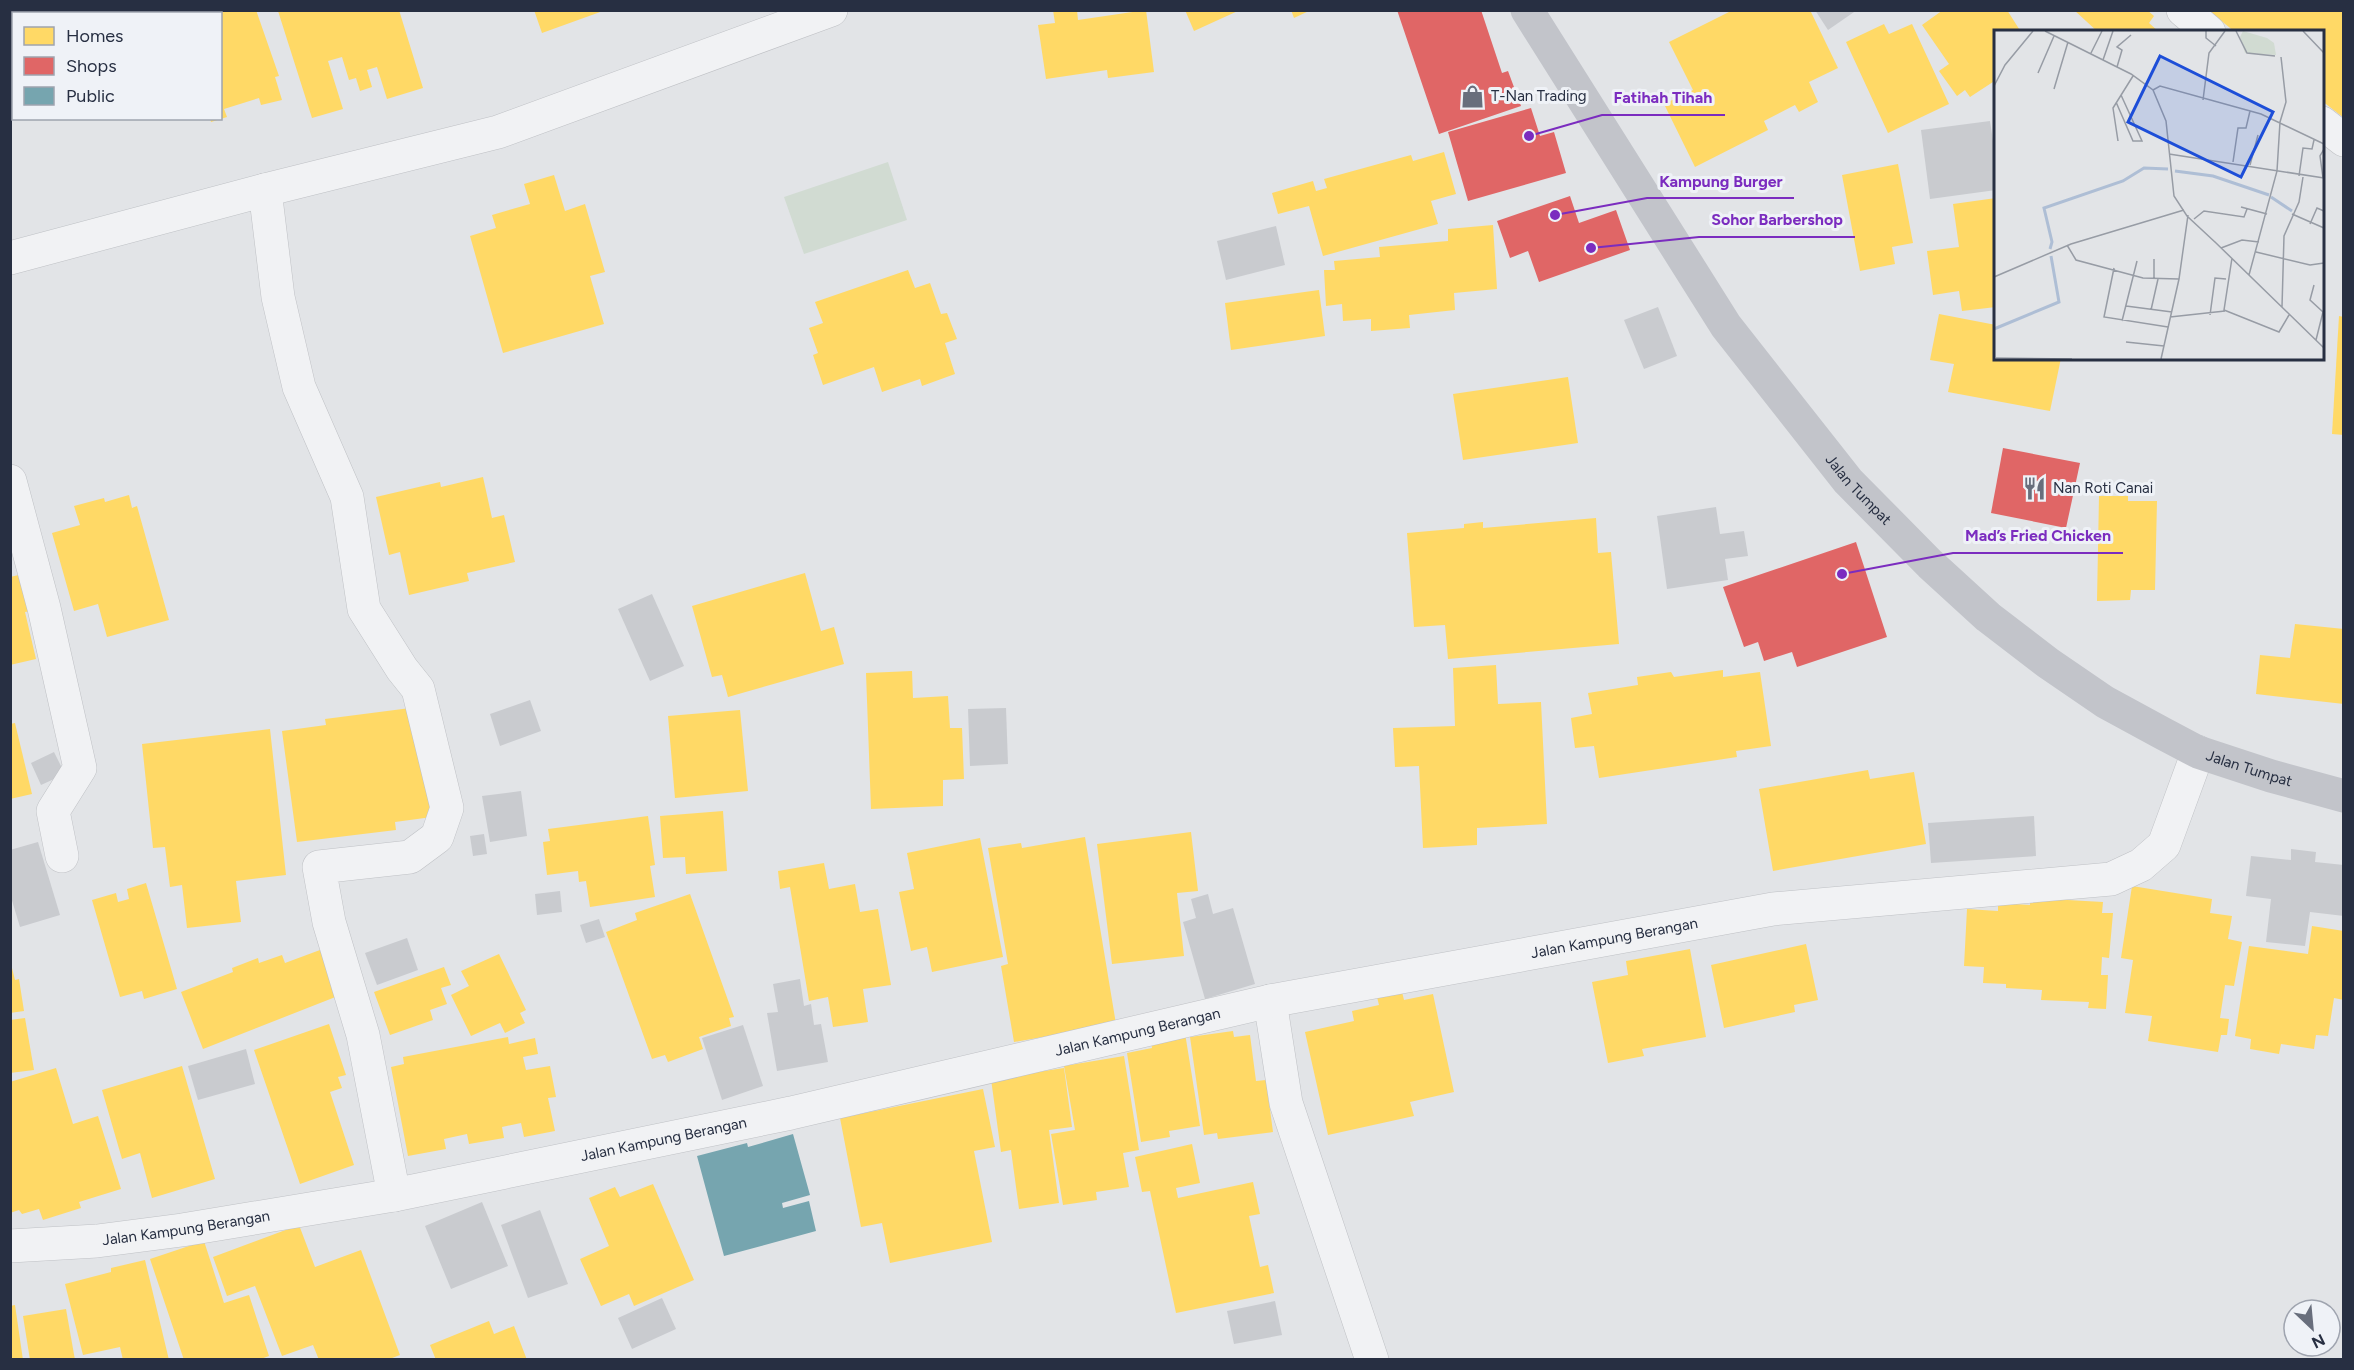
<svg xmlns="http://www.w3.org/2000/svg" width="2354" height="1370" viewBox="0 0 2354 1370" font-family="Figtree,sans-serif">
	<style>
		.green { fill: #d1dbd2 }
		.homes { fill: #ffd966 }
		.shops { fill: #e06666 }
		.public { fill: #76a5af }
		.building { fill: #c9cbcf }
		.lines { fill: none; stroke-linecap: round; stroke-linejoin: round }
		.minor-casing { stroke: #bfc1c5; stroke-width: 34 }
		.minor { stroke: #f1f2f4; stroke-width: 33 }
		.secondary { stroke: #c2c4ca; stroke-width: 33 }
		.labels { text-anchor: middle; stroke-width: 6; stroke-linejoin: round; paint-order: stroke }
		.poi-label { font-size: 15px; fill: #272f42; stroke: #eff2f7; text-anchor: start }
		.street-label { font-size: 15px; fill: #272f42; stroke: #eff2f7 }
		.inset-river { fill: none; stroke: #aebed5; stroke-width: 3 }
		.inset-road { fill: none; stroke: #979ca5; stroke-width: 1.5 }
		.view { fill: #1d4ed8; fill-opacity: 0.15; stroke: #1d4ed8; stroke-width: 3 }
		.inset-edge { fill: none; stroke: #272f42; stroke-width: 3 }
		.leader { fill: none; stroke: #7b2cbf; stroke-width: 2 }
		.callout-dot { fill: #7b2cbf; stroke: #eff2f7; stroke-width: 2 }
		.callout-label { font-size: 16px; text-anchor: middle; font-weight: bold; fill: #7b2cbf; stroke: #eff2f7; stroke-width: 6; stroke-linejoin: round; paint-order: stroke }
	</style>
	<rect width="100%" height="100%" fill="#e2e4e7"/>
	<!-- green -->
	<polygon class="green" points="888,162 907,220 804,254 784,197"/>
	<!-- homes -->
	<g class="homes">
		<polygon points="197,10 256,10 279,76 275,77 282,100 261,105 259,98 224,109 227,117 211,122 210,118 220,118 220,14 198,14"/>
		<polygon points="399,10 423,88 387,99 377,67 367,70 372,87 360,91 356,78 349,80 342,57 328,61 343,109 312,118 278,11"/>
		<polygon points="534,10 603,10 603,11 542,33"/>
		<polygon points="1053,10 1077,10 1078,20 1146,10 1154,72 1108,78 1107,70 1046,79 1038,25 1055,23"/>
		<polygon points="1185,10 1240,10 1194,31"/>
		<polygon points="1291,10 1311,10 1294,18"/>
		<polygon points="1733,10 1810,10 1838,68 1809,82 1818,102 1799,112 1795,105 1764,121 1768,130 1695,167 1664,104 1693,90 1669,42"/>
		<polygon points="1943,10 2007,10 2021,32 1996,32 1996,80 1970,97 1965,90 1957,96 1939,71 1949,64 1922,25"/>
		<polygon points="2074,10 2147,10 2154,16 2149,23 2159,32 2098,32"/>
		<polygon points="2208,10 2344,10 2344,118 2322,101 2322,32 2235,32"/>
		<polygon points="1884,24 1889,34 1912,24 1949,104 1888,133 1846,42"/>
		<polygon points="1444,152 1456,194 1431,201 1438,224 1323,256 1309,206 1278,214 1272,193 1313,181 1316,191 1327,188 1324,179 1411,155 1413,161"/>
		<polygon points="1898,164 1913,243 1892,247 1895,264 1860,271 1842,175"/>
		<polygon points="554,175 565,211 585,204 605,272 590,276 604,324 503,353 470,236 496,228 492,215 530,204 524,184"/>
		<polygon points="1996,198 1996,307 1962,311 1959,291 1933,295 1927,251 1959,247 1953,204"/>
		<polygon points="1493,225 1497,289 1454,293 1455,310 1409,315 1410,328 1371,331 1371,319 1343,321 1342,304 1326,306 1324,270 1335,270 1334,261 1380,257 1379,247 1448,241 1448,229"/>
		<polygon points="908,270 915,288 930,283 941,314 947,313 957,339 945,343 955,374 922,386 920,379 882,392 874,367 823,385 813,355 818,353 809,328 823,323 815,302"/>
		<polygon points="1319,290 1325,336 1231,350 1225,303"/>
		<polygon points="1939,314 1996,325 1996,358 2061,358 2050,411 1948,392 1954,364 1930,360"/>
		<polygon points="2339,316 2344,317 2344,435 2332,434"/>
		<polygon points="1568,377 1578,443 1463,460 1453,394"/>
		<polygon points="483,477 492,518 504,515 515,562 467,573 469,581 409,595 400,552 389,555 376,497 440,482 441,487"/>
		<polygon points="129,495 132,508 137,506 169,620 107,637 98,604 74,611 52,533 80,525 74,506 104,498 105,502"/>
		<polygon points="2099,496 2128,496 2128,501 2157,501 2155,590 2131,590 2130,600 2097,601"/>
		<polygon points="1596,518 1598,553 1611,552 1619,644 1448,659 1445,625 1414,627 1407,533 1464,528 1464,524 1483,522 1483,528"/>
		<polygon points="805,573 821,631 834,627 844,664 728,697 722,675 712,677 692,606"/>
		<polygon points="23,574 31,611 25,612 36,659 10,665 10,577"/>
		<polygon points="2295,624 2344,629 2344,704 2256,694 2260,655 2290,658"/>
		<polygon points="1496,665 1498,704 1541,702 1547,824 1477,828 1477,845 1423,848 1419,766 1395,767 1393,728 1455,726 1453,668"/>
		<polygon points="1723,670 1723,677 1760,672 1771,746 1736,751 1737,757 1599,778 1594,746 1575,748 1571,718 1592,714 1588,693 1638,685 1637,677 1671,672 1674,677"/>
		<polygon points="912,671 913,698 948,696 950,728 962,728 964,779 943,780 943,806 871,809 866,673"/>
		<polygon points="418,707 432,817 395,822 396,830 297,842 282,731 326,725 325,719"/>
		<polygon points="740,710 748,791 675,798 668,716"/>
		<polygon points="15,723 32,794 10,799 10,724"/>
		<polygon points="270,729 286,875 236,881 241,922 187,928 182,885 170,887 165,847 153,848 142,744"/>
		<polygon points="1868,770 1870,779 1914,772 1926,844 1773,871 1759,789"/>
		<polygon points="723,811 727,871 686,874 685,857 663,858 660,816"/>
		<polygon points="648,816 655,865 650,866 655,897 590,907 586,881 579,882 578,871 547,875 543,842 550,841 548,829"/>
		<polygon points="1191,832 1198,891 1177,893 1184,956 1112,964 1097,844"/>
		<polygon points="1085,837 1116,1024 1014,1042 1001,966 1008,964 988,848 1021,843 1022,848"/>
		<polygon points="980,838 1003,957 932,972 927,947 911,951 899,892 914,889 907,853"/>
		<polygon points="824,863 829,889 855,884 860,912 878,909 891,985 863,989 868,1022 833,1027 828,997 809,1001 790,887 780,889 778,871"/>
		<polygon points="146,883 177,989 144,999 142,991 120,997 92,900 116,893 118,902 129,899 127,889"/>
		<polygon points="2132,886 2212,899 2210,913 2232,916 2228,939 2242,942 2234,986 2225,985 2220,1018 2229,1019 2227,1035 2221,1035 2218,1052 2148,1041 2152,1016 2125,1013 2133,960 2121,958"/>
		<polygon points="690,894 734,1017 729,1018 731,1026 699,1037 703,1049 668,1062 665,1055 652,1059 606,932 637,920 635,913"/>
		<polygon points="2030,898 2103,902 2102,913 2113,913 2109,958 2102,957 2101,975 2108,975 2106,1009 2088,1008 2089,1002 2041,1000 2042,990 2006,988 2006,984 1983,983 1984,967 1964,966 1967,909 1998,911 1998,903 2030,905"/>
		<polygon points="2312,926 2344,931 2344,1000 2334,998 2328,1036 2316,1035 2314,1049 2281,1044 2279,1054 2250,1049 2251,1039 2235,1036 2249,946 2308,954"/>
		<polygon points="1806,944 1818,1000 1794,1005 1795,1012 1724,1028 1711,965"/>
		<polygon points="1690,949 1706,1037 1642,1049 1644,1056 1608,1063 1592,982 1628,975 1626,961"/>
		<polygon points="320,950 338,996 203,1049 181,992 233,972 232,968 258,958 259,963 282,955 285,963"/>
		<polygon points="499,954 526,1010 520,1013 525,1023 505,1033 500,1023 471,1036 451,995 469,986 461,971"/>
		<polygon points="10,960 15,980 19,979 24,1011 10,1013"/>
		<polygon points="444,967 451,985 441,988 447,1004 430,1010 433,1020 390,1035 374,992"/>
		<polygon points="1402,992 1404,1000 1433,994 1454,1092 1410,1102 1414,1116 1328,1135 1305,1032 1354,1021 1352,1011 1379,1005 1377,997"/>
		<polygon points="25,1018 34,1070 10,1073 10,1020"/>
		<polygon points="329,1024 346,1075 338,1077 342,1088 330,1092 354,1165 300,1184 254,1050"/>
		<polygon points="1233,1031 1234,1037 1250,1035 1256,1081 1266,1080 1273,1132 1218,1139 1217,1133 1204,1135 1190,1037"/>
		<polygon points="1185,1033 1200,1126 1169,1131 1170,1137 1141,1142 1127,1053 1152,1048 1150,1038"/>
		<polygon points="508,1037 509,1044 535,1038 538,1054 523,1057 526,1070 550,1066 556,1097 548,1098 555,1131 524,1137 521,1123 502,1127 504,1138 469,1144 467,1134 444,1139 446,1149 408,1156 391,1067 404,1064 403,1057"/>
		<polygon points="1124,1056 1139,1150 1123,1153 1129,1187 1096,1192 1097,1200 1063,1205 1051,1134 1075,1130 1064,1066"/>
		<polygon points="182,1066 215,1179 152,1198 140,1153 122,1159 102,1090"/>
		<polygon points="56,1068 73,1124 98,1116 121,1189 79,1202 81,1208 43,1220 39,1209 22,1214 19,1210 10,1213 10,1082"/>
		<polygon points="1064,1068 1072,1127 1049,1130 1059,1203 1019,1209 1011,1150 1001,1152 991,1079"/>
		<polygon points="983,1089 995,1147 974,1151 992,1242 890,1263 882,1223 861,1227 840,1118"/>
		<polygon points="1192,1144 1200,1183 1176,1188 1178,1198 1253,1182 1260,1214 1249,1216 1260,1267 1268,1265 1274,1293 1176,1313 1150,1191 1142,1192 1135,1157"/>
		<polygon points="653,1184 694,1280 634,1306 629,1294 601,1306 580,1259 609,1246 589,1198 615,1187 620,1197"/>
		<polygon points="299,1225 315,1267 361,1250 400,1355 387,1360 319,1360 313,1345 282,1356 255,1286 227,1296 213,1257"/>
		<polygon points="204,1241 224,1303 249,1295 269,1356 258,1360 184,1360 150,1259"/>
		<polygon points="145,1260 169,1360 123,1360 120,1347 83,1355 65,1284 111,1272 111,1268"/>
		<polygon points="15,1305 23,1360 10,1360 10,1306"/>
		<polygon points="66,1309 75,1360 30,1360 23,1316"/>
		<polygon points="489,1321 494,1334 514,1326 527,1360 436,1360 430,1345"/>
	</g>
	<!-- shops -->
	<g class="shops">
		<polygon points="1397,10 1481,10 1502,73 1508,71 1521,106 1439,134"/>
		<polygon points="1531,108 1540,136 1554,132 1566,173 1468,201 1448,132"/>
		<polygon points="1570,196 1579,223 1616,210 1630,250 1539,282 1528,251 1510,258 1497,221"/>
		<polygon points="2003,448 2080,463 2066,528 1991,513"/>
		<polygon points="1856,542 1887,637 1797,667 1792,652 1764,661 1758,642 1744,647 1723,587"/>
	</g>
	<!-- public -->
	<polygon class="public" points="793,1134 810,1195 782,1203 783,1208 809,1201 816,1231 724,1256 697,1156 747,1143 748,1147"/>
	<!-- building -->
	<g class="building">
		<polygon points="1815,10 1857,10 1828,30"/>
		<polygon points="1990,121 1996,161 1996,190 1930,199 1921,130"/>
		<polygon points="1276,226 1285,265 1226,280 1217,241"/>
		<polygon points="1658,307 1677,356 1644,369 1624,320"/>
		<polygon points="1716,507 1720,534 1744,531 1748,556 1725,559 1728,580 1667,589 1657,516"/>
		<polygon points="652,594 684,666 650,681 618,609"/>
		<polygon points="530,700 541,731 500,746 490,714"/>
		<polygon points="1006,708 1008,764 970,766 968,709"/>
		<polygon points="54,752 65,774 41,785 31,763"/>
		<polygon points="521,791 527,836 490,842 482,796"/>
		<polygon points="2034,816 2036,856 1931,863 1928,823"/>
		<polygon points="484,834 487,854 473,856 470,836"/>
		<polygon points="38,842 60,915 20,927 10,894 10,850"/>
		<polygon points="2291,849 2316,852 2315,862 2344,865 2344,916 2310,912 2305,946 2266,942 2271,899 2246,896 2251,856 2291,860"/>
		<polygon points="560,891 562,912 537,915 535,894"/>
		<polygon points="1208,894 1213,914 1233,908 1255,984 1205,999 1183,922 1196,918 1191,899"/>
		<polygon points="599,919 605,937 586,943 580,925"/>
		<polygon points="407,938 418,970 377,985 365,953"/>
		<polygon points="800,979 804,1006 811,1004 814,1025 821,1024 828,1062 777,1071 767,1013 778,1012 773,984"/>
		<polygon points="743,1025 763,1086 722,1100 702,1038"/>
		<polygon points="246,1049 255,1084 198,1100 188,1066"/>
		<polygon points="482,1202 508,1266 451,1289 425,1226"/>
		<polygon points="540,1210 568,1284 528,1298 501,1225"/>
		<polygon points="662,1298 676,1329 632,1349 618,1318"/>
		<polygon points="1275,1301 1282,1335 1234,1344 1227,1311"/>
	</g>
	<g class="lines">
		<defs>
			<g id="minor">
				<polyline points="2183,10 2209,32"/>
				<polyline points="2322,123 2344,140"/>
				<polyline points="265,190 278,297 299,387 347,497 364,609 402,669 418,689 447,808 437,837 410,857 319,867 329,922 363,1035 394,1195"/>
				<polyline points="10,258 265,190 498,132 831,10"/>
				<polyline points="10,481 44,608 80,768 53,811 62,856"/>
				<polyline points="1270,1001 1286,1103 1372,1360"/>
				<path id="s1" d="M10 1246 97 1241 182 1230 394 1195 791 1113 1270 1001 1773 909 2111 879 2141 865 2164 845 2198 752"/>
			</g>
		</defs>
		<!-- minor casing -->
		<use href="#minor" class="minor-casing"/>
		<!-- minor -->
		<use href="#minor" class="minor"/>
		<!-- secondary -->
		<path class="secondary" id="s2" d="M1527 10 1726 326 1848 481 1930 564 1988 617 2048 663 2105 702 2162 733 2198 752 2271 776 2344 796"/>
	</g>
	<!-- icons -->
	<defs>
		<symbol id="shop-bare" viewBox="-9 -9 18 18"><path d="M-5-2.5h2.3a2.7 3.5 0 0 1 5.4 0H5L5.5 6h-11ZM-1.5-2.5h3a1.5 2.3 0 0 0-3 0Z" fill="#686e7c" stroke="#eff2f7" stroke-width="2.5" paint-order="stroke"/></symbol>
		<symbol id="restaurant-bare" viewBox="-9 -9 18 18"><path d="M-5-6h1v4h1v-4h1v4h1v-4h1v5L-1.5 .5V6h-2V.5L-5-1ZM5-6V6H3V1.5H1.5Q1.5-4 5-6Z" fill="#686e7c" stroke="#eff2f7" stroke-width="2.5" paint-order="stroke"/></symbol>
	</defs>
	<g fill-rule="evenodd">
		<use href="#shop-bare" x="1456" y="80" width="33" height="33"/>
		<use href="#restaurant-bare" x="2018" y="472" width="33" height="33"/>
	</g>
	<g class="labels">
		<!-- poi labels -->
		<g class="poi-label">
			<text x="1491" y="101">T-Nan Trading</text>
			<text x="2053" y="493">Nan Roti Canai</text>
		</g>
		<!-- street labels -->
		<g class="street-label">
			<text dy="5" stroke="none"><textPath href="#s2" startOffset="584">Jalan Tumpat</textPath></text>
			<text dy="5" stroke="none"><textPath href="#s2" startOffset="1070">Jalan Tumpat</textPath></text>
			<text dy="5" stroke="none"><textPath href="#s1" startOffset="1635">Jalan Kampung Berangan</textPath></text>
			<text dy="5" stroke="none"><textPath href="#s1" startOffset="1149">Jalan Kampung Berangan</textPath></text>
			<text dy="5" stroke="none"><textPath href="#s1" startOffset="663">Jalan Kampung Berangan</textPath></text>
			<text dy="5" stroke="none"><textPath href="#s1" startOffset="177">Jalan Kampung Berangan</textPath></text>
		</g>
	</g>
	<!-- overview -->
	<g transform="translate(1994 30)">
		<rect width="330" height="330" fill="#e2e4e7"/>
		<path d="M249 1 273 8 280 13 282 25 251 23 246 7Z" fill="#d1dbd2"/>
		<path class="inset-river" d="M181 141 219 146 275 165M277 167 298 181M56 219 58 212 50 178 129 151 150 138 174 139M0 299 65 272 57 226"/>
		<path class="inset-road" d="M51 1 137 44 159 60 172 91 180 166 193 186 222 213M212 1V8L222 16M242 1 253 23 281 26M309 1 330 23M97 23 108 1M109 30 119 1M123 37 128 20 123 17 137 5M44 43 60 6M0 56 11 35 39 1M60 59 74 12M159 60 166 56 267 84 330 114M209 70 215 23 231 1M122 72 139 111H148L127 65M124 111 119 78 139 46M175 124 330 148M239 132 244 98H252L256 81M256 135 264 105M305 146 309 118 318 119 320 110M329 148 326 126 330 119M247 177 273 184M298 184 330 198M200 189 210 181 250 187 253 179M316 194 323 178 330 181M221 212 330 318M73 215 82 230 149 248 185 249M227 218 248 210 265 212M262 222 316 235 330 233M238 228 230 280 285 302 295 285M120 238 110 287 174 297M255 245 283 141 286 92 292 72 287 27M0 247 77 214 190 180M160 249V229M320 255 316 270 329 282 322 310M132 276 178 282M288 277 290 206 305 172 309 147M157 280 164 249M216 285 221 248 232 249M176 287 231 281M128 291 143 231M132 312 170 316M2 328 78 329M167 329 185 249 194 185"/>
		<path class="view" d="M166 26 279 82 247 147 134 92Z"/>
		<rect width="330" height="330" class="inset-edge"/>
	</g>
	<!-- callouts -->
	<path class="leader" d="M1529 136L1602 115H1725M1555 215L1647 198H1794M1591 248L1699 237H1855M1842 574L1953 553H2123"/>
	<g class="callout-dot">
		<circle cx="1529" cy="136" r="6"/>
		<circle cx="1555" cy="215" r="6"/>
		<circle cx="1591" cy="248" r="6"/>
		<circle cx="1842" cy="574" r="6"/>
	</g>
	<g class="callout-label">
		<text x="1663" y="103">Fatihah Tihah</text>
		<text x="1721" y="187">Kampung Burger</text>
		<text x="1777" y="225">Sohor Barbershop</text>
		<text x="2038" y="541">Mad’s Fried Chicken</text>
	</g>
	<!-- border -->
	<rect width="2354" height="1370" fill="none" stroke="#272f42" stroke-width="24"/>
	<!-- legend -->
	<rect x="12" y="12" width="210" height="108" fill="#eff2f7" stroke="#9fa4af" stroke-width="1.5"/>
	<rect x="24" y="27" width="30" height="18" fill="#ffd966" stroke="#9fa4af" stroke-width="1.5"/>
	<text x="66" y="42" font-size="18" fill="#272f42">Homes</text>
	<rect x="24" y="57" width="30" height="18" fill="#e06666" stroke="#9fa4af" stroke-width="1.5"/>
	<text x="66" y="72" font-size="18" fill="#272f42">Shops</text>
	<rect x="24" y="87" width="30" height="18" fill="#76a5af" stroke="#9fa4af" stroke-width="1.5"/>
	<text x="66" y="102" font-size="18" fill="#272f42">Public</text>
	<!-- north arrow -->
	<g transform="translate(2312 1328) rotate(154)"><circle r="28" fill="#eff2f7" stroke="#9fa4af" stroke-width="1.5"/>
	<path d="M0-4.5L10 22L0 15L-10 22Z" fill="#686e7c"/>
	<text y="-9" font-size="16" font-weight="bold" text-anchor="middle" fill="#272f42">N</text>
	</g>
</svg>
